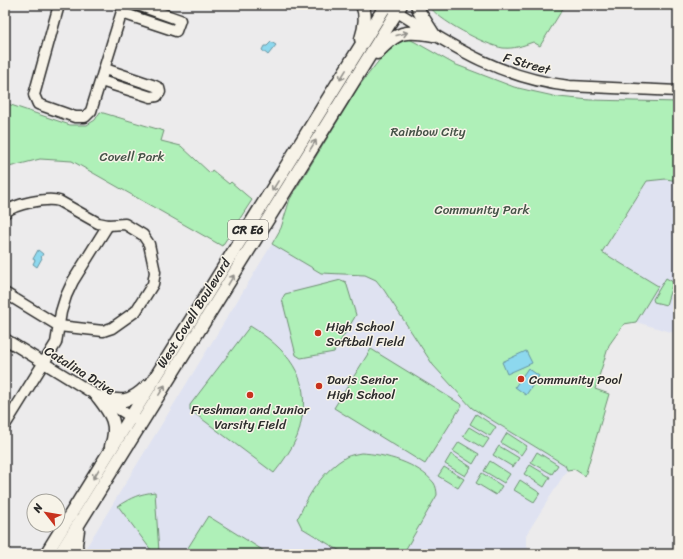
<svg xmlns="http://www.w3.org/2000/svg" width="683" height="559" viewBox="0 0 683 559" font-family="Sriracha,sans-serif">
	<style>
		.built { fill: #dfe2f1 }
		.green { fill: #aff0b8; stroke: #6d8e72 }
		.water { fill: #8dd8ee; stroke: #6693a0 }
		.lines { fill: none; stroke-linecap: round; stroke-linejoin: round }
		.minor-casing { stroke: #2b2b2b; stroke-width: 13 }
		.major-casing { stroke: #2b2b2b; stroke-width: 15 }
		.minor { stroke: #f7f3e8; stroke-width: 10 }
		.major { stroke: #f7f3e8; stroke-width: 12 }
		.oneway { stroke: #918f8a }
		.poi-dot { fill: #c8321e; stroke: #f7f3e8; stroke-width: 1.5 }
		.labels { text-anchor: middle; stroke-width: 3; stroke-linejoin: round; paint-order: stroke }
		.shield { fill: #f7f3e8; stroke: #686764; stroke-width: 1 }
		.shield-label { font-size: 12px; font-weight: bold; fill: #2b2b2b }
		.street-label { font-size: 13px; fill: #2b2b2b; stroke: #f7f3e8 }
		.park-label { font-size: 13px; fill: #455247; stroke: #f7f3e8 }
		.poi-label { font-size: 13px; fill: #2b2b2b; stroke: #f7f3e8; text-anchor: start }
	</style>
	<rect width="100%" height="100%" fill="#ecebec"/>
	<filter id="ink" filterUnits="userSpaceOnUse"><feTurbulence type="fractalNoise" baseFrequency=".025" numOctaves="2"/><feDisplacementMap in="SourceGraphic" scale="8" xChannelSelector="R" yChannelSelector="G"/><feConvolveMatrix kernelMatrix="1 2 1 2 8 2 1 2 1" color-interpolation-filters="sRGB"/></filter>
	<g filter="url(#ink)">
		<!-- built -->
		<g class="built">
			<polygon points="666,179 678,181 678,334 636,322 657,286 602,252 647,181"/>
			<polygon points="272,244 321,273 365,275 376,280 384,290 433,365 472,408 565,465 567,470 526,535 526,542 528,549 537,554 86,554 84,551"/>
		</g>
		<!-- green -->
		<g class="green">
			<path d="M429 5H565L540 46 533 42C522 46 514 49 503 48 487 46 435 19 429 5Z"/>
			<polygon points="401,39 409,39 415,42 454,64 514,87 531,91 558,97 590,100 678,102 678,181 666,179 647,181 602,252 658,286 636,322 624,324 609,345 595,389 609,394 585,476 574,469 567,470 565,465 472,408 433,365 384,290 376,280 365,275 321,273 272,244 281,228 290,199 359,86 392,44"/>
			<polygon points="5,103 70,125 87,125 95,120 100,112 164,131 161,141 181,146 210,173 212,170 229,184 231,182 252,200 222,246 72,161 40,159 5,168"/>
			<polygon points="666,278 673,282 666,305 654,302 653,299"/>
			<polygon points="341,280 346,282 356,315 334,352 301,358 296,355 282,299 285,294"/>
			<path d="M250 326C286 348 312 377 301 422 300 427 299 432 297 437 291 450 283 462 274 473L190 410V405Z"/>
			<polygon points="371,349 462,405 425,464 334,408"/>
			<polygon points="476,414 496,427 490,436 470,424"/>
			<polygon points="469,427 489,439 483,448 463,436"/>
			<polygon points="507,433 527,446 521,455 501,443"/>
			<polygon points="459,442 479,454 473,464 453,451"/>
			<polygon points="499,446 519,458 513,467 493,455"/>
			<polygon points="537,452 558,465 552,474 531,462"/>
			<path d="M361 453C385 454 418 463 434 483 436 486 437 491 437 495L403 554H345L302 528 297 518 299 516C309 493 324 470 346 457 350 455 356 454 361 453Z"/>
			<polygon points="451,454 471,467 465,476 445,464"/>
			<polygon points="490,461 510,474 504,483 484,471"/>
			<polygon points="530,465 550,477 544,487 524,474"/>
			<polygon points="444,467 464,479 458,488 438,476"/>
			<polygon points="482,473 502,486 496,495 476,483"/>
			<polygon points="520,480 540,493 534,502 514,490"/>
			<path d="M155 492 159 552 160 554H154L118 506C132 497 139 494 155 492Z"/>
			<polygon points="208,516 269,554 184,554"/>
		</g>
		<!-- water -->
		<g class="water">
			<polygon points="271,42 276,45 268,55 262,50 264,46 267,46"/>
			<polygon points="38,250 43,254 41,257 42,258 37,267 33,264 35,260 33,259"/>
			<polygon points="526,351 532,363 507,374 502,362"/>
			<polygon points="528,368 539,376 526,395 515,387"/>
		</g>
		<g class="lines">
			<defs>
				<g id="minor">
					<polyline points="59,5 34,95 38,104 75,117 85,117 91,111 124,5"/>
					<path d="M391 8C450 45 499 78 569 86L678 91"/>
					<polyline points="122,13 176,31 180,20 138,5"/>
					<polyline points="101,81 151,97 157,96 160,92 159,88 155,86 105,69"/>
					<path d="M5 213C13 204 48 197 59 201L98 223 108 225 125 224 143 235 149 244 155 272 153 284 136 311 112 328 103 331 59 326 5 293"/>
					<polyline points="5,339 138,421"/>
					<polyline points="5,425 56,343 61,312 66,296 73,281 108,225"/>
				</g>
				<g id="major">
					<polyline points="417,5 420,13 434,35"/>
					<path d="M361 39C365 27 367 16 362 5"/>
					<path d="M377 53C398 31 404 30 434 35"/>
					<path d="M98 397C121 402 129 404 147 386"/>
					<path d="M98 397C111 414 119 424 111 446"/>
					<polyline points="46,554 386,5"/>
					<polyline points="60,554 401,5"/>
					<polyline points="77,554 76,544 78,530"/>
				</g>
			</defs>
			<!-- minor casing -->
			<use href="#minor" class="minor-casing"/>
			<!-- major casing -->
			<use href="#major" class="major-casing"/>
			<!-- minor -->
			<use href="#minor" class="minor"/>
			<!-- major -->
			<use href="#major" class="major"/>
		</g>
		<!-- one-way arrows -->
		<defs><path id="oneway-shaft" d="M-6 0H5M1.5-3L5.5 0L1.5 3" fill="none" stroke-width="1.6" stroke-linecap="round" stroke-linejoin="round"/></defs>
		<g class="oneway">
			<use href="#oneway-shaft" transform="translate(402 34) rotate(-15)"/>
			<use href="#oneway-shaft" transform="translate(343 75) rotate(122)"/>
			<use href="#oneway-shaft" transform="translate(313 145) rotate(-58)"/>
			<use href="#oneway-shaft" transform="translate(275 186) rotate(122)"/>
			<use href="#oneway-shaft" transform="translate(231 280) rotate(-59)"/>
			<use href="#oneway-shaft" transform="translate(162 390) rotate(-58)"/>
			<use href="#oneway-shaft" transform="translate(96 474) rotate(122)"/>
		</g>
	</g>
	<!-- markers -->
	<g class="poi-dot">
		<circle cx="318" cy="333" r="4"/>
		<circle cx="521" cy="379" r="4"/>
		<circle cx="319" cy="386" r="4"/>
		<circle cx="250" cy="395" r="4"/>
	</g>
	<g class="labels">
		<!-- shield labels -->
		<rect class="shield" x="228" y="220" width="40" height="20" rx="3"/>
		<g class="shield-label">
			<text x="248" y="234">CR E6</text>
		</g>
		<!-- street labels -->
		<g class="street-label">
			<text transform="translate(527 63) rotate(16)" y="5">F Street</text>
			<text transform="translate(193 313) rotate(-58)" y="5">West Covell Boulevard</text>
			<text transform="translate(80 370) rotate(32)" y="5">Catalina Drive</text>
		</g>
		<!-- park labels -->
		<g class="park-label">
			<text x="428" y="136">Rainbow City</text>
			<text x="132" y="161">Covell Park</text>
			<text x="482" y="214">Community Park</text>
		</g>
		<!-- poi labels -->
		<g class="poi-label">
			<text x="326" y="331">High School<tspan x="326" dy="15">Softball Field</tspan></text>
			<text x="327" y="384">Davis Senior<tspan x="327" dy="15">High School</tspan></text>
			<text x="529" y="384">Community Pool</text>
			<text x="250" y="414" text-anchor="middle">Freshman and Junior<tspan x="250" dy="15">Varsity Field</tspan></text>
		</g>
	</g>
	<!-- margin -->
	<rect width="683" height="559" fill="none" stroke="#f7f3e8" stroke-width="20"/>
	<rect x="10" y="10" width="663" height="539" fill="none" stroke="#2b2b2b" stroke-width="1.5" filter="url(#ink)"/>
	<!-- north arrow -->
	<g transform="translate(46 513) rotate(301)"><circle r="19" fill="#f7f3e8" stroke="#a5a39c"/>
	<path d="M0-3L7 15L0 10L-7 15Z" fill="#c8321e"/>
	<text y="-6" font-size="11" font-weight="bold" text-anchor="middle" fill="#2b2b2b">N</text>
	</g>
</svg>
